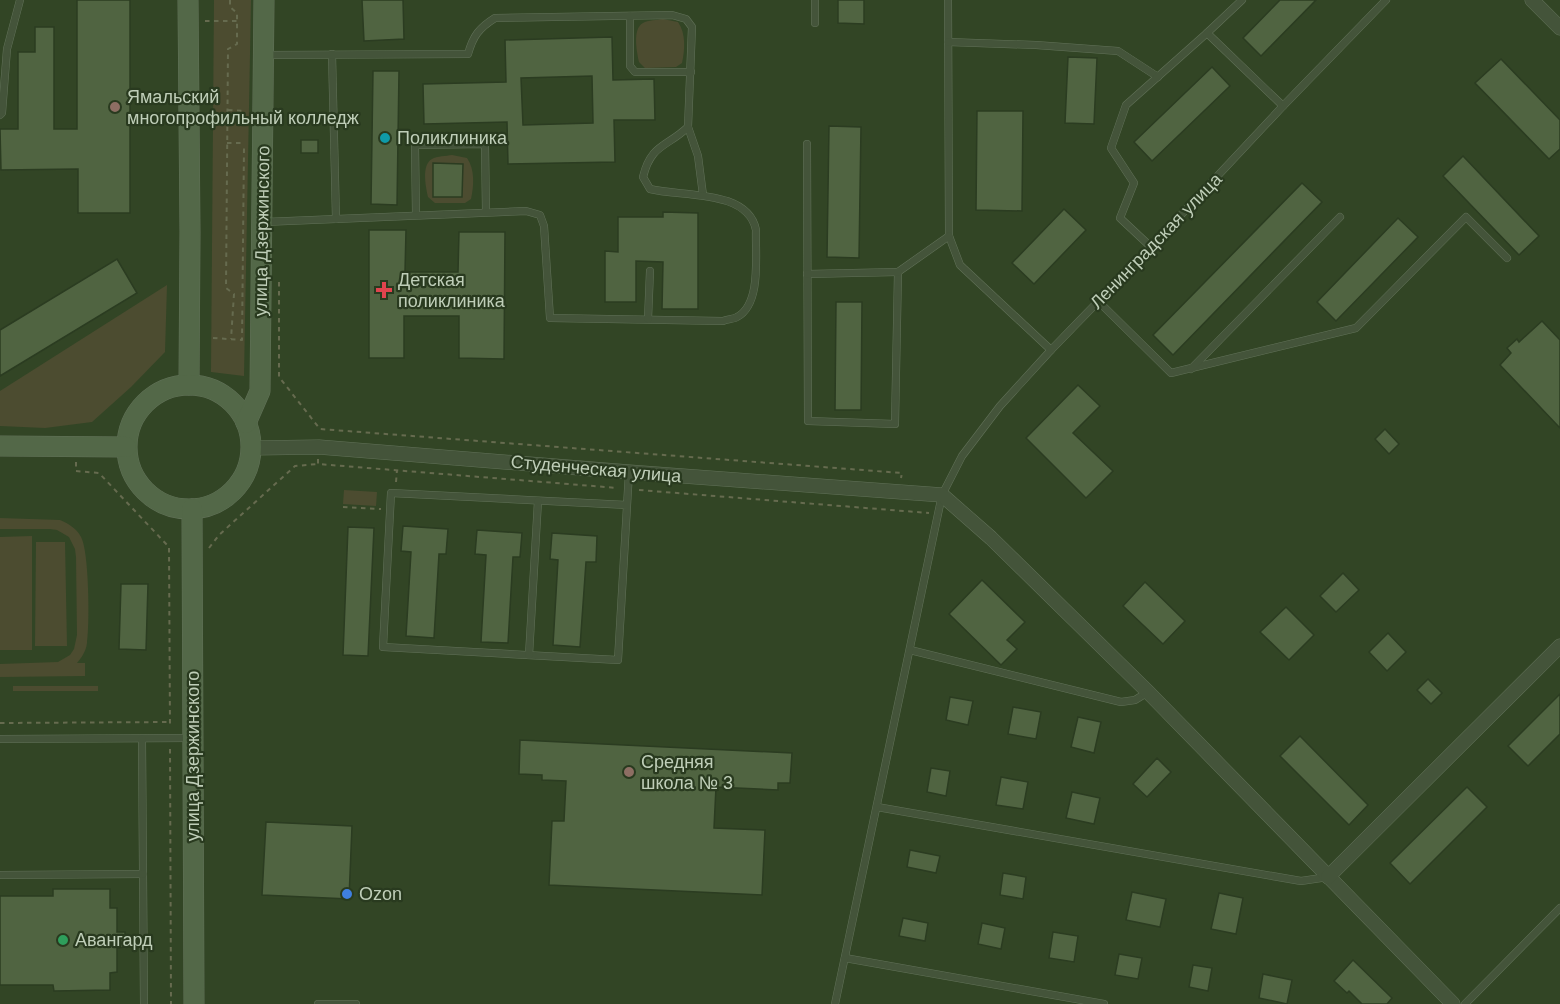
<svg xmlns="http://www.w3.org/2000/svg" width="1560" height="1004" viewBox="0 0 1560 1004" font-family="Arial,sans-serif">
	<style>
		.green { fill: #4c4c30 }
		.building { fill: #506441; stroke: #2b3c21; stroke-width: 1.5; fill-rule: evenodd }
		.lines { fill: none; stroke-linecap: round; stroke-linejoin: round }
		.lane-casing { stroke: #627259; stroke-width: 8 }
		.street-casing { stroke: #627259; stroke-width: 15 }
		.secondary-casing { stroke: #627259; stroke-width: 21 }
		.path { stroke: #666b4f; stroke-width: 2; stroke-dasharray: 4.5 4.5; stroke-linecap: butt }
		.lane { stroke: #44543a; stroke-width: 7 }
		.street { stroke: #44543a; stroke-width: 14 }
		.secondary { stroke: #536848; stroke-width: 20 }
		.education-dot { fill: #8d6e63; stroke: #293a1f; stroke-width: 2 }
		.culture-dot { fill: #0f9aa8; stroke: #293a1f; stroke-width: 2 }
		.health-dot { fill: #e0444e; stroke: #293a1f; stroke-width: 2 }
		.shop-dot { fill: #3f7fe0; stroke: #293a1f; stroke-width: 2 }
		.leisure-dot { fill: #2e9e5b; stroke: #293a1f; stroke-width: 2 }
		.labels { text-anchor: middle; stroke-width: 4.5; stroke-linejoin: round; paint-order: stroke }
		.poi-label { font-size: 18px; fill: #bfceb8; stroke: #293a1f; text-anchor: start }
		.street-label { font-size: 18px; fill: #bfceb8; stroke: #293a1f }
	</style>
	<rect width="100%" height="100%" fill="#324525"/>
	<!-- green -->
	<g class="green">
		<polygon points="214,0 251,0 244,376 211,372"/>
		<path d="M663 19 678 22C686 33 685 50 682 63L676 67 645 68 639 62C637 52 632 29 643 23 648 20 657 20 663 19Z"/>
		<path d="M452 155 467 158C475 169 474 186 471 199L465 203H435L428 197C426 187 421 165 432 159 437 156 446 156 452 155Z"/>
		<polygon points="167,285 165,352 131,387 92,422 45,428 0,426 0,391"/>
		<polygon points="344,490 377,492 376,506 343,504"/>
		<path d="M0 518 60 520C69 524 76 528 81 537 89 551 90 624 87 643 86 651 82 657 77 663H85V676L0 677V664L58 662 70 655 74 649 77 635 76 557 75 549 69 537 57 530 50 529H0Z"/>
		<polygon points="32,536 32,650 0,650 0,537"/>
		<polygon points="36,542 65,542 67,646 35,646"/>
		<rect x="13" y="686" width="85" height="5"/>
	</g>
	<!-- building -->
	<g class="building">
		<polygon points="77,0 130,0 130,213 78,213 78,169 1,170 0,129 18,129 18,52 35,52 35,27 54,27 54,129 77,129"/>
		<polygon points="362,0 403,0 404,39 364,41"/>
		<polygon points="838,0 864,0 864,24 838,23"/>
		<polygon points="1280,0 1316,0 1261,56 1243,38"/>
		<path d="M612 37 613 80 654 79 655 120H614L615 162 508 164 507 122 424 124 423 84 506 82 505 40ZM592 76 593 123 523 125 521 78Z"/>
		<polygon points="1068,57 1097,58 1094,124 1065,123"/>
		<polygon points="1501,59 1560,120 1560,149 1549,159 1475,83"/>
		<polygon points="1212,67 1230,86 1152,161 1134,142"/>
		<polygon points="373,71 399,71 397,205 371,204"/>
		<polygon points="977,111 1023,111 1022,211 976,210"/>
		<polygon points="829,126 861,127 859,258 827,257"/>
		<rect x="301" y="140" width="17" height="13"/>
		<polygon points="1463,156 1539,236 1519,255 1443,176"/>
		<polygon points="433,163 463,164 462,197 433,197"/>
		<polygon points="1302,183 1322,202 1173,355 1153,335"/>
		<polygon points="1064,209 1086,230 1034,284 1012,263"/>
		<polygon points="663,212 698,213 698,309 662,309 663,262 636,261 636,302 605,302 605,251 618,252 618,217 663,217"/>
		<polygon points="1398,218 1418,237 1336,321 1317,302"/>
		<polygon points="369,230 406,230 405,272 458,272 459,232 505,232 504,359 459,358 459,316 404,316 404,358 369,358"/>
		<polygon points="117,259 137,293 0,376 0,330"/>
		<polygon points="836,302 862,302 861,410 835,410"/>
		<polygon points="1542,321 1560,340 1560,428 1500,365 1511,353 1507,348 1517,339 1519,342"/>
		<polygon points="1078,385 1100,406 1073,433 1113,471 1086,498 1026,438"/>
		<polygon points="1385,429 1399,444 1389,454 1375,439"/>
		<polygon points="403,526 448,529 446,554 439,554 434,638 406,636 411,552 401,551"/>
		<polygon points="348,527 374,528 368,656 343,655"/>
		<polygon points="477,530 522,533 520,557 513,557 508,643 481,642 486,555 475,554"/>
		<polygon points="552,533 597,536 596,562 586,562 580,647 553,645 558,560 550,559"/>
		<polygon points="1343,573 1359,590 1336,612 1320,596"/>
		<polygon points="982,580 1025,622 1007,640 1017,649 1001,665 949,614"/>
		<polygon points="1145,582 1185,621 1163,644 1123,606"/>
		<polygon points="121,584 148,584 146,650 119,649"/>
		<polygon points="1286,607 1314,635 1289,660 1260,632"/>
		<polygon points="1388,633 1406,652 1387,671 1369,652"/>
		<polygon points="1428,679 1442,693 1431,704 1417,690"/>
		<polygon points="1560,694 1560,734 1528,766 1508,746"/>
		<polygon points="950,697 973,701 968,725 946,720"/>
		<polygon points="1013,707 1041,712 1036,739 1008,734"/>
		<polygon points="1078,717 1101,722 1094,753 1071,747"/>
		<polygon points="1300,736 1368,805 1349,825 1280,756"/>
		<polygon points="520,740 792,753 790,783 778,783 778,790 716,787 714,828 765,830 762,895 549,885 552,821 564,821 566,781 542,780 542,775 519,774"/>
		<polygon points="1157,758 1171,772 1147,797 1133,784"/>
		<polygon points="931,768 950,771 946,796 927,792"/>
		<polygon points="1001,777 1028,782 1023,809 996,805"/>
		<polygon points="1467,787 1487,807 1410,884 1390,863"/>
		<polygon points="1072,792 1100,798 1094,824 1066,818"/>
		<polygon points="266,822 352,826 349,899 262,895"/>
		<polygon points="910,850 940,856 936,873 907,867"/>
		<polygon points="1003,873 1026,877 1023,899 1000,895"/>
		<polygon points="53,889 110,889 110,908 117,908 117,932 125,932 125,947 117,948 117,972 110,973 110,990 54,991 53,985 0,985 0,896 53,896"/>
		<polygon points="1132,892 1166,899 1160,927 1126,920"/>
		<polygon points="1219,893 1243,898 1236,934 1211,929"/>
		<polygon points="903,918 928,923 925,941 899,936"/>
		<polygon points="982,923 1005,928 1001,949 978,944"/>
		<polygon points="1053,932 1078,936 1074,962 1049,958"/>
		<polygon points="1119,954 1142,958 1138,979 1115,975"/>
		<polygon points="1353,960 1392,998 1387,1004 1362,1004 1349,991 1347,993 1334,981"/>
		<polygon points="1193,965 1212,968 1208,991 1189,987"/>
		<polygon points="1263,974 1292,980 1287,1004 1259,998"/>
	</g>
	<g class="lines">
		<defs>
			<g id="lane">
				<polyline points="815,0 815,23"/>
				<polyline points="948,0 949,236 960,265 1051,350"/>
				<polyline points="630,16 630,66 635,72 691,72"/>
				<polyline points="1207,33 1242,0"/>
				<polyline points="948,42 1036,45 1118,51 1158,77"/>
				<polyline points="332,54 336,219"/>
				<polyline points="0,115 2,113 7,49 20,0"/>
				<polyline points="688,127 698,156 703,195"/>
				<polyline points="807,144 808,421 895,424 898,272 949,236"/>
				<polyline points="416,215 415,145 485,144 486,212"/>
				<path d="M264 222 526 211 540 215 544 226 550 318 723 321C728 319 734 319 737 317 762 304 755 254 756 230 748 189 682 197 650 189L643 177C651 144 667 147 688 127L692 27 686 19 672 15 495 18C479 28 473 36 468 54L266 55"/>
				<polyline points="1151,247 1120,218 1134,183 1111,148 1126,105 1207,33 1283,106"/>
				<polyline points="807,274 898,272"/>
				<polyline points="1098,301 1171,373 1356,328 1466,217 1507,258"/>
				<polyline points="648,319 650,271"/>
				<polyline points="1191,369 1340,217"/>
				<polyline points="627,505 391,493 383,647 618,660 629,472"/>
				<polyline points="910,650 1121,702 1135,700 1148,692"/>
				<polyline points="529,655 538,501"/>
				<polyline points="0,739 192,738"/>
				<polyline points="142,739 144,1004"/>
				<polyline points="877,807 1301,881 1328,877"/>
				<polyline points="0,875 143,874"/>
				<polyline points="845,958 1104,1004"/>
				<polyline points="318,1004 356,1004"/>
				<polyline points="835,1004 942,495 962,456 1000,406 1051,350 1151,247 1283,106 1386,0"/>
				<polyline points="1465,1004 1560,908"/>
			</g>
			<g id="street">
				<polyline points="1532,0 1560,28"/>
				<polyline points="251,448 319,447 629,472 942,495 991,538 1148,692 1453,1004"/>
				<polyline points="1328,877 1560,646"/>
			</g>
			<g id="secondary">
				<polyline points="188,0 190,232 189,385"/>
				<circle cx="189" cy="447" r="62"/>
				<polyline points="246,423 260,391 264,0"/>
				<polyline points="0,446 126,447"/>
				<polyline points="192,509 194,1004"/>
			</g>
		</defs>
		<!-- lane casing -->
		<use href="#lane" class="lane-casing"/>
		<!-- street casing -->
		<use href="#street" class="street-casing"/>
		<!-- secondary casing -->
		<use href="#secondary" class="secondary-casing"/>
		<!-- path -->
		<g class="path">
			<polyline points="230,0 230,7 237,13 237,44 228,49 226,288 234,294 231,339"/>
			<polyline points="205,21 237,21"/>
			<polyline points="228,110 245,111"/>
			<polyline points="227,143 244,143"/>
			<polyline points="279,282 279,377 320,429 902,473 901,478"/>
			<polyline points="213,338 242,340 244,147"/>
			<polyline points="318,459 318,464 618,488"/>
			<polyline points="76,462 76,471 99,473 169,547 170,728"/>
			<polyline points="396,482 397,470"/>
			<polyline points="639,490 929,513"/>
			<polyline points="343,507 381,509"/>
			<polyline points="209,548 219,535 295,466 318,464"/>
			<polyline points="0,723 170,722"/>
			<polyline points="170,749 171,1004"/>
		</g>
		<!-- lane -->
		<use href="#lane" class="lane"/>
		<!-- street -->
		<use href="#street" class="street"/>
		<!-- secondary -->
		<use href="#secondary" class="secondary"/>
	</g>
	<!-- markers -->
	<g class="education-dot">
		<circle cx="115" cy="107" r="6"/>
		<circle cx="629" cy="772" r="6"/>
	</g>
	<circle class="culture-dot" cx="385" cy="138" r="6"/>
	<path class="health-dot" d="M381 281h6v6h6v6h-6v6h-6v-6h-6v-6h6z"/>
	<circle class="shop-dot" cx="347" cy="894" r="6"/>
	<circle class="leisure-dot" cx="63" cy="940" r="6"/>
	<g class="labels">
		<!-- poi labels -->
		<g class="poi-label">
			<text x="127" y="103">Ямальский<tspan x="127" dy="21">многопрофильный колледж</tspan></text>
			<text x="397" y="144">Поликлиника</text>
			<text x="398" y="286">Детская<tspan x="398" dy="21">поликлиника</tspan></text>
			<text x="641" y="768">Средняя<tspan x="641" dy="21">школа № 3</tspan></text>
			<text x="359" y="900">Ozon</text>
			<text x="75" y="946">Авангард</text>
		</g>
		<!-- street labels -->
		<g class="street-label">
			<text transform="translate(262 231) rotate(-89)" y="6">улица Дзержинского</text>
			<text transform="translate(1156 241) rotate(-46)" y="6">Ленинградская улица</text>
			<text transform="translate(596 469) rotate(5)" y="6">Студенческая улица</text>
			<text transform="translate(193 756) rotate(-90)" y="6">улица Дзержинского</text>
		</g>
	</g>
</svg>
